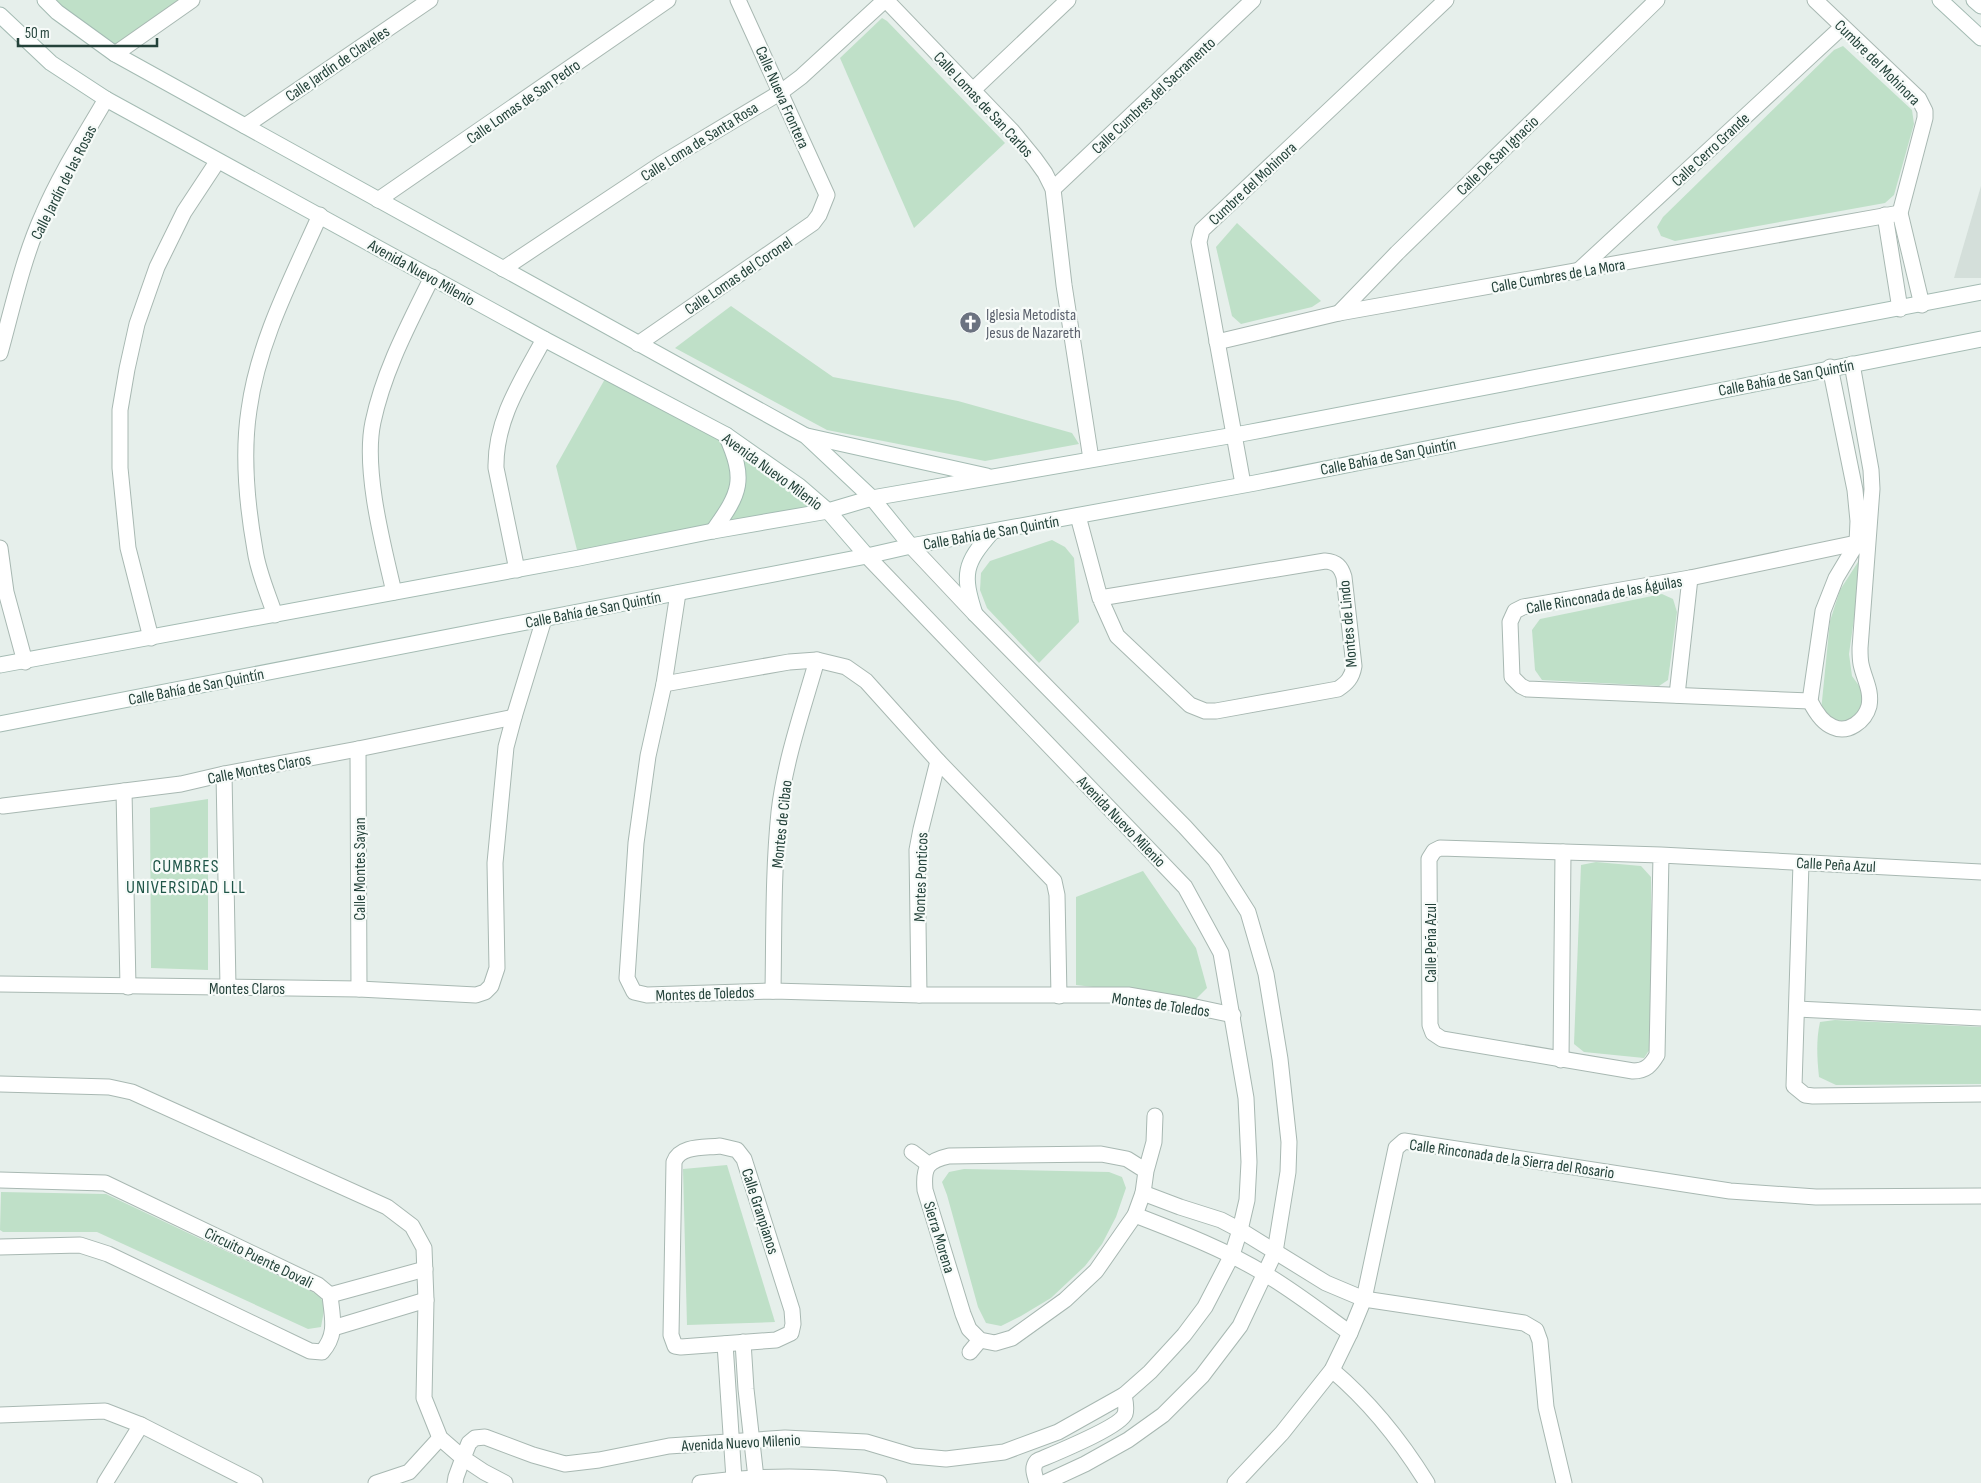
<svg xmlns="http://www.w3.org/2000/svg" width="1981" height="1483" viewBox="0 0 1981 1483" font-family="'Sofia Sans Condensed',sans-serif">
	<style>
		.built { fill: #d4dfda }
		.green { fill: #bfe0c8 }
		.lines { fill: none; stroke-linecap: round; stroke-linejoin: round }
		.street-casing { stroke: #a8b8b2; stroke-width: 17 }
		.secondary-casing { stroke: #a4bbb3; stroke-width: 17 }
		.street { stroke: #fff; stroke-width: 15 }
		.secondary { stroke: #fff; stroke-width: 15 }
		.labels { text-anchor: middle; stroke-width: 4.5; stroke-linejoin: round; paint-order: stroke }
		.street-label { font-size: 16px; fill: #24423a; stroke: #f7fbf9 }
		.worship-label { font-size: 16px; fill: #5b616d; stroke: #f7fbf9; text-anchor: start }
		.neighbourhood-label { font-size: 18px; letter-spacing: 1px; fill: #1f5548; stroke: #f7fbf9 }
	</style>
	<rect width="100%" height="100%" fill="#e6efeb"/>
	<!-- built -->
	<polygon class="built" points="1981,186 1981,278 1954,278"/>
	<!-- green -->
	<g class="green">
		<polygon points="51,0 192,0 123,49"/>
		<polygon points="882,18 887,21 1005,143 914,228 840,58"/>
		<polygon points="1843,46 1912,110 1914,124 1894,195 1885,203 1675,241 1661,236 1657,227 1663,217 1834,50"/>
		<polygon points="1237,223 1321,301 1312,307 1241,324 1232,316 1216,247"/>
		<polygon points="731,306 833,377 958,401 1072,433 1079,444 985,461 827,430 675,348"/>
		<polygon points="610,370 726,434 819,513 579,558 556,466"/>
		<polygon points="1052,540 1065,547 1074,558 1079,622 1039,663 987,608 980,590 981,573 990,561"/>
		<polygon points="1858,562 1861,569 1849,654 1852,676 1862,690 1862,707 1851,722 1837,723 1821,711 1830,621 1840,590"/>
		<polygon points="1662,594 1673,599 1677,612 1668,680 1659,686 1542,680 1535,670 1532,630 1540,619"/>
		<polygon points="208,799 208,970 151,968 150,808"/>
		<polygon points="1596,862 1641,866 1651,877 1652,1046 1644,1058 1584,1052 1574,1044 1581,865"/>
		<polygon points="1143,871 1196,948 1207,988 1196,999 1076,985 1076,897"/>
		<path d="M1835 1020 1981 1027V1084L1836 1085 1819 1077C1817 1058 1816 1040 1820 1022Z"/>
		<polygon points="727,1165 775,1322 687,1325 683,1169"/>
		<polygon points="964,1169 1109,1172 1122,1177 1126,1188 1116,1217 1102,1244 1085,1266 1051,1298 1021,1316 1001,1326 986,1323 978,1307 947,1195 942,1182 949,1172"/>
		<polygon points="1,1192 106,1194 319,1295 325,1305 321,1327 308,1329 97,1232 3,1232 0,1230"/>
	</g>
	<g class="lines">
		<defs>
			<g id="street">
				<polyline points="886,0 1012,131 1035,159 1045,173 1053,189 1064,285 1091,459"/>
				<polyline points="1815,0 1919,99 1925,111 1925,118 1900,213 1922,305"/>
				<polyline points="115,54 192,0"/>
				<polyline points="973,90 1068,0"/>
				<polyline points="245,126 430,0"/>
				<polyline points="1053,189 1253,0"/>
				<polyline points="378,200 668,0"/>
				<polyline points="1885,215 1900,309"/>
				<polyline points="503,269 661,164 781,92 801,77 885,0"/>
				<polyline points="1577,272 1842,27"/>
				<polyline points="1339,313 1397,253 1657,0"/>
				<polyline points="1217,342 1339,313 1900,213"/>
				<polyline points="638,344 813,223 819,215 827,195 738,0"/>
				<path d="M0 353C13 306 23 258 43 214 60 174 84 137 106 99"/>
				<path d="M1830 367 1855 490 1858 521 1857 543 1836 578 1823 611 1810 701C1815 711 1822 723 1833 727 1848 734 1865 721 1869 706 1872 690 1864 679 1861 664 1860 659 1860 654 1860 648L1872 489 1871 470 1852 364"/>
				<polyline points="1243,484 1199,242 1202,230 1446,0"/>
				<path d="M1078 516 1100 598 1117 636 1190 705 1205 711H1216L1338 689C1347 683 1352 678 1354 666L1344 577C1341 567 1337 562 1325 561L1100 598"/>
				<polyline points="911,546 975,614 1185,827 1215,860 1248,912 1266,974 1280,1059 1289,1142 1288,1172 1275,1252 1240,1326 1202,1376 1163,1415 1128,1440 1085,1464 1044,1483"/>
				<polyline points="0,548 6,592 25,662"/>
				<path d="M517 570 496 468C495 419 522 380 544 339"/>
				<path d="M394 592C383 545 363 469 373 422 384 370 409 324 432 277"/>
				<polyline points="678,593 664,684 648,756 636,843 627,978 634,992 647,995 773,991 919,995 1128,995 1186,1005 1233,1015"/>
				<path d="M275 615C268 594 258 572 255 550 247 505 242 456 249 410 258 342 292 278 320 215"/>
				<polyline points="151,638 128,548 120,468 120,410 127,369 137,324 157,267 184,212 217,162"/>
				<polyline points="664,684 789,662 817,660 846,667 866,681 938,761 1054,881 1057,895 1059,996"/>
				<polyline points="1677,695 1690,578"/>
				<polyline points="1810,701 1527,689 1521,686 1512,677 1510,622 1515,611 1523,607 1690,578 1861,542"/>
				<polyline points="358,749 359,989"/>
				<polyline points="224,774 228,987"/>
				<polyline points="124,791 128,987"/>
				<polyline points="3,806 181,784 224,774 358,749 514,717"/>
				<path d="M1661 855 1657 1055C1651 1065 1646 1071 1633 1071L1442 1039 1433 1033 1430 1025 1429 859 1434 851 1440 848 1661 855 1981 872"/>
				<polyline points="1801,863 1794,1086 1805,1095 1813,1096 1981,1094"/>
				<polyline points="0,984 359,989 476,995 485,992 491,986 497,968 495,863 506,747 514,717 544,619"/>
				<path d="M773 991C774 932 773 871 779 812 785 760 803 709 817 660"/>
				<polyline points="919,995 917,850 921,829 938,761"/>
				<polyline points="1797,1009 1981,1018"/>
				<polyline points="1561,1060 1563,852"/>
				<polyline points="0,1084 109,1087 132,1092 387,1207 412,1226 424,1248 426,1300 424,1398 440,1438 463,1458 456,1477 455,1483"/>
				<path d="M720 1146 737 1150 744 1159 792 1310 793 1324 791 1333 776 1340 681 1347 675 1346 671 1335 674 1162C680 1145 705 1148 720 1146Z"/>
				<polyline points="912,1152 928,1164"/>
				<path d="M1146 1171 1127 1159 1101 1154 949 1156C927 1161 923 1167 925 1190L963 1314 969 1329 980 1340 995 1343 1012 1338 1065 1300 1096 1271 1135 1215 1143 1193 1146 1171 1154 1142 1155 1116"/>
				<path d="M0 1180 105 1183 318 1285 330 1295C332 1317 338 1334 322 1352L310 1351 108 1254 80 1245 0 1247"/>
				<polyline points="1143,1193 1180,1207 1221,1220 1240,1230 1326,1283 1364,1299 1524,1323 1536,1330 1540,1341 1546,1407 1564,1483"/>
				<path d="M1135 1215C1179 1232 1224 1249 1265 1274 1294 1291 1322 1313 1350 1333"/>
				<polyline points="330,1295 425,1269"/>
				<polyline points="333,1328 426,1300"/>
				<polyline points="743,1342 746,1389 756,1478"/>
				<polyline points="725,1344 734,1479"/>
				<polyline points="970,1352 980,1340"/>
				<path d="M1332 1370C1370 1402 1401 1441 1427 1483"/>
				<polyline points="0,1415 105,1411 141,1425 255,1483"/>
				<polyline points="105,1483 141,1425"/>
				<polyline points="376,1483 409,1472 440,1438"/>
				<polyline points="505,1483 484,1472 463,1458 469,1443 475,1438 485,1437 533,1455 565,1464 599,1460 669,1446 785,1438 866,1442 913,1456 946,1459 1004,1452 1058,1432 1124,1395 1150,1372 1184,1335 1205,1307 1232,1255 1240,1230 1247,1200 1249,1162 1246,1098 1221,953 1185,887 867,556"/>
				<path d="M700 1483C760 1475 819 1475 879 1483"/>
				<path d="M1037 1483C1035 1475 1031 1468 1037 1461 1053 1454 1120 1427 1125 1414 1127 1408 1125 1400 1124 1395"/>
				<polyline points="1235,1483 1282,1433 1332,1370 1350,1333 1364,1299 1396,1148 1404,1141 1730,1191 1816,1197 1981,1196"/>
			</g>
			<g id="secondary">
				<polyline points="45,0 57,12 115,54 806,436 872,498 911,546"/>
				<polyline points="1940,0 1981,38"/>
				<polyline points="1974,0 1981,6"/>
				<polyline points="0,15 51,63 106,99 544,339 726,435 799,486 828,511 867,556"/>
				<polyline points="807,436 987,476"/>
				<path d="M713 531C741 492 746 480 726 435"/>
				<path d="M975 614C962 574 964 564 992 532"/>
				<polyline points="0,665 579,558 713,531 828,511 872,498 1246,433 1981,292"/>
				<polyline points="0,724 867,556 911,546 1255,483 1981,339"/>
			</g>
		</defs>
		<!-- street casing -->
		<use href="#street" class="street-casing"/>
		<!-- secondary casing -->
		<use href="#secondary" class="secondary-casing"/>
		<!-- street -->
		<use href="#street" class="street"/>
		<!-- secondary -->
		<use href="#secondary" class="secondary"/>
	</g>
	<!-- icons -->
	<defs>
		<symbol id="church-disc" viewBox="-11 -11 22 22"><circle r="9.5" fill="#6b7280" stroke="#f7fbf9"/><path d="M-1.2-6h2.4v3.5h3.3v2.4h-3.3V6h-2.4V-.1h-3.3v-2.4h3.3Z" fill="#fff"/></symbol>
	</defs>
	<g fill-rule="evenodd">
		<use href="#church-disc" x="958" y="310" width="25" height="25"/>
	</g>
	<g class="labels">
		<!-- street labels -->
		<g class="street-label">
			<text transform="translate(1878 62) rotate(45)" y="6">Cumbre del Mohinora</text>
			<text transform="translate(337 63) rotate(-34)" y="6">Calle Jardín de Claveles</text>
			<text transform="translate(1153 95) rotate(-43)" y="6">Calle Cumbres del Sacramento</text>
			<text transform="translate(783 97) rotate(66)" y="6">Calle Nueva Frontera</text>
			<text transform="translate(523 101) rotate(-35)" y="6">Calle Lomas de San Pedro</text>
			<text transform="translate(984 104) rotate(47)" y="6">Calle Lomas de San Carlos</text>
			<text transform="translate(699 141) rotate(-32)" y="6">Calle Loma de Santa Rosa</text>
			<text transform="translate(1710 149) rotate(-43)" y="6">Calle Cerro Grande</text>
			<text transform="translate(1497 155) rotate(-44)" y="6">Calle De San Ignacio</text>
			<text transform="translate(63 182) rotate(-63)" y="6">Calle Jardín de las Rosas</text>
			<text transform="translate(1252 183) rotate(-43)" y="6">Cumbre del Mohinora</text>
			<text transform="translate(422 272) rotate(29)" y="6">Avenida Nuevo Milenio</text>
			<text transform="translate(738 275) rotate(-34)" y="6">Calle Lomas del Coronel</text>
			<text transform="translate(1558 275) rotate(-10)" y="6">Calle Cumbres de La Mora</text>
			<text transform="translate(1786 377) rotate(-11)" y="6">Calle Bahía de San Quintín</text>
			<text transform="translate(1388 456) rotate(-11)" y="6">Calle Bahía de San Quintín</text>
			<text transform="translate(773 471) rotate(36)" y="6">Avenida Nuevo Milenio</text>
			<text transform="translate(991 532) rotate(-10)" y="6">Calle Bahía de San Quintín</text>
			<text transform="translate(1604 594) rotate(-10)" y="6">Calle Rinconada de las Águilas</text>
			<text transform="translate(593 609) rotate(-11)" y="6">Calle Bahía de San Quintín</text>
			<text transform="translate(1347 624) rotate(-95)" y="6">Montes de Lindo</text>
			<text transform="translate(196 686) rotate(-11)" y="6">Calle Bahía de San Quintín</text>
			<text transform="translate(259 768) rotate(-11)" y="6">Calle Montes Claros</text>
			<text transform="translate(1122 821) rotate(46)" y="6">Avenida Nuevo Milenio</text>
			<text transform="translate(781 824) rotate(-84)" y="6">Montes de Cibao</text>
			<text transform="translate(1836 864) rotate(3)" y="6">Calle Peña Azul</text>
			<text transform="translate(359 869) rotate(-90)" y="6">Calle Montes Sayan</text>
			<text transform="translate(920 877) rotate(-88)" y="6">Montes Ponticos</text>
			<text transform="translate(1430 943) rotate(-90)" y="6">Calle Peña Azul</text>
			<text x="247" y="994">Montes Claros</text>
			<text transform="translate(705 993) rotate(-2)" y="6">Montes de Toledos</text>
			<text transform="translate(1161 1004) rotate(8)" y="6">Montes de Toledos</text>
			<text transform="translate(1512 1158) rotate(8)" y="6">Calle Rinconada de la Sierra del Rosario</text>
			<text transform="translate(761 1211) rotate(72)" y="6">Calle Granpianos</text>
			<text transform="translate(940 1237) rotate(73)" y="6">Sierra Morena</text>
			<text transform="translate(259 1257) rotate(26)" y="6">Circuito Puente Dovali</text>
			<text transform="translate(741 1442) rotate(-3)" y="6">Avenida Nuevo Milenio</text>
		</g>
		<!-- worship labels -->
		<g class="worship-label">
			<text x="986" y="320">Iglesia Metodista<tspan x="986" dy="18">Jesus de Nazareth</tspan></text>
		</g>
		<!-- neighbourhood labels -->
		<g class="neighbourhood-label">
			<text x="186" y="872">CUMBRES<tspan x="186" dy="21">UNIVERSIDAD LLL</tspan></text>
		</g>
	</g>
	<!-- scale -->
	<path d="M18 38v8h139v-8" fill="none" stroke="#24423a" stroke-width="2.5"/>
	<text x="25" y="38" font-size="15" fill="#24423a" stroke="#f7fbf9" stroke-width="4" paint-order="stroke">50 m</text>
</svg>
